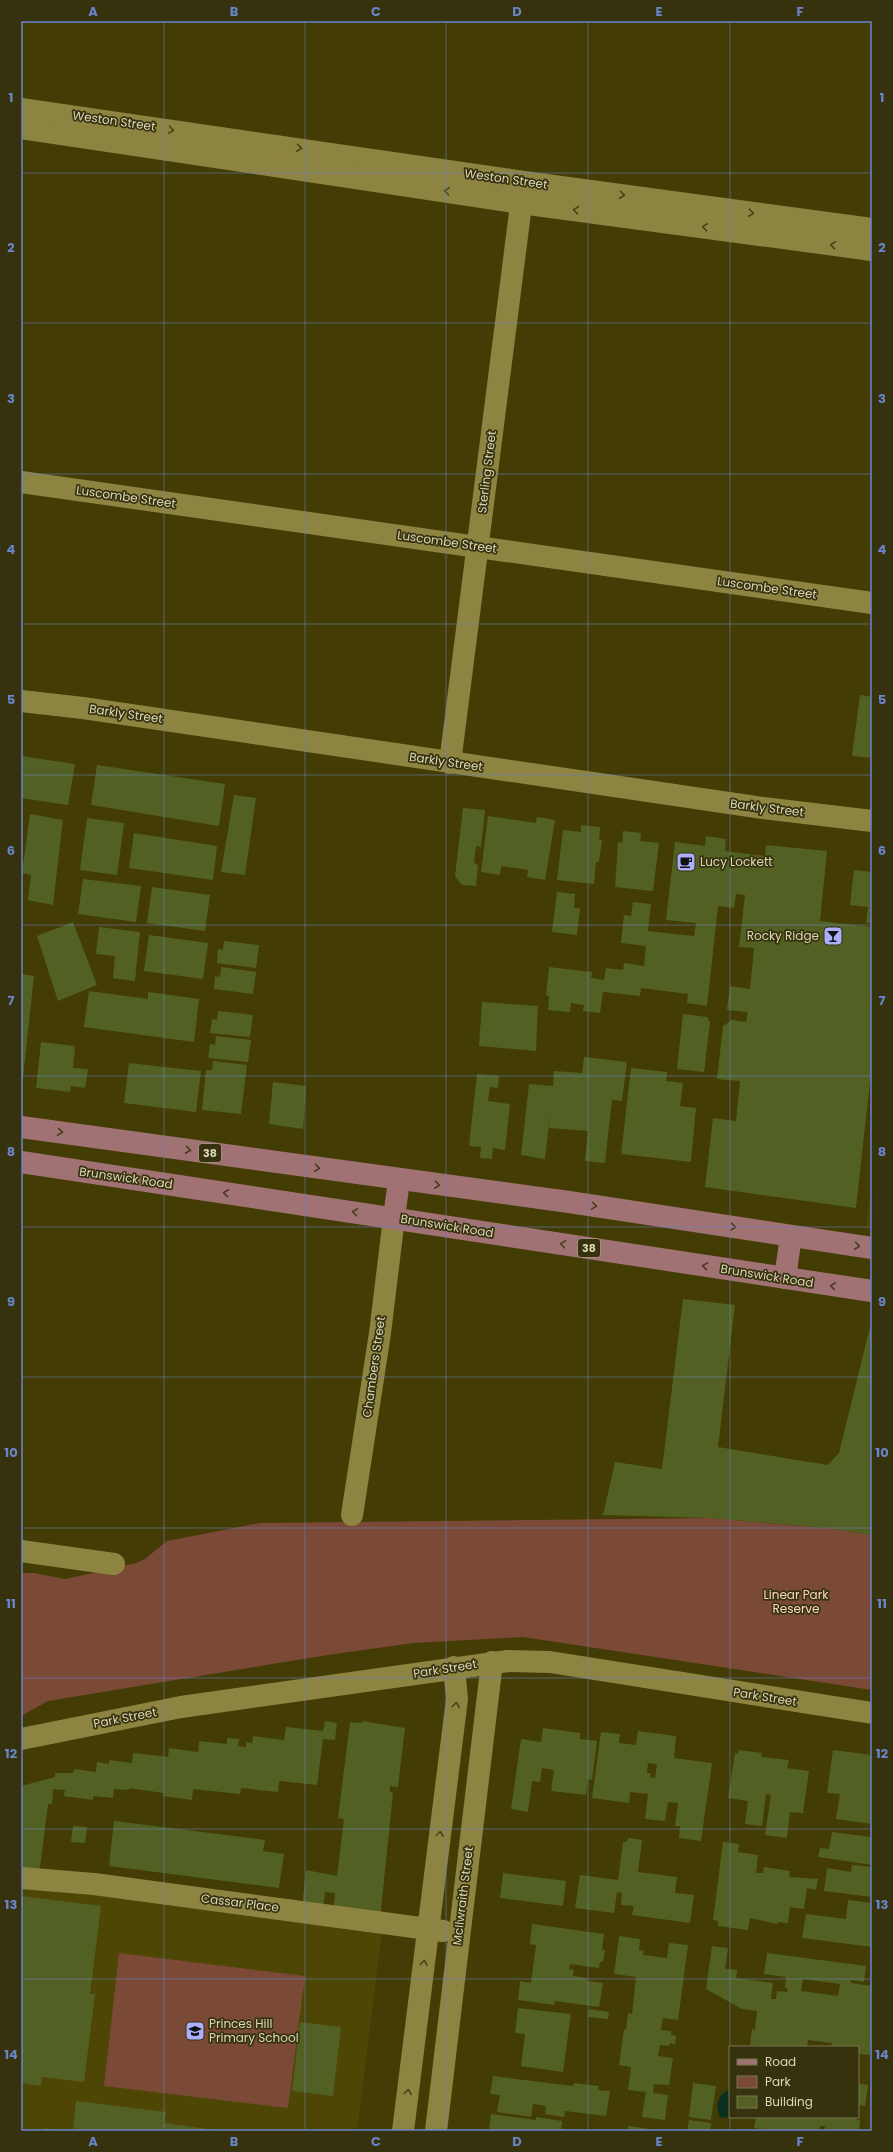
<svg xmlns="http://www.w3.org/2000/svg" width="893" height="2152" viewBox="0 0 893 2152" font-family="Poppins,sans-serif">
	<style>
		.built { fill: #4e4604 }
		.green { fill: #7b4a37 }
		.water { fill: #0a3120 }
		.building { fill: #526123; fill-rule: evenodd }
		.lines { fill: none; stroke-linecap: round; stroke-linejoin: round }
		.street { stroke: #8e8441; stroke-width: 22 }
		.primary { stroke: #a17273; stroke-width: 22 }
		.oneway { stroke: #484218 }
		.oneway2 { stroke: #473c1d }
		.grid { fill: none; stroke: #6985ca; stroke-width: 1; stroke-opacity: 0.55 }
		.labels { text-anchor: middle; stroke-width: 3.5; stroke-linejoin: round; paint-order: stroke }
		.shield { fill: #37320e; stroke: #aaa684; stroke-width: 1 }
		.shield-label { font-size: 11px; font-weight: bold; fill: #dcd7b6 }
		.street-label { font-size: 12px; fill: #dcd7b6; stroke: #37320e }
		.poi-label { font-size: 12px; fill: #dcd7b6; stroke: #37320e; text-anchor: start }
		.park-label { font-size: 12px; fill: #fad3c5; stroke: #37320e }
		.neatline { fill: none; stroke: #6985ca; stroke-width: 1.5 }
		.grid-label { font-size: 13px; text-anchor: middle; font-weight: bold; fill: #6985ca }
	</style>
	<rect width="100%" height="100%" fill="#433c04"/>
	<!-- built -->
	<g class="built">
		<polygon points="872,1175 872,1229 866,1228"/>
		<polygon points="21,1884 382,1930 357,2131 21,2131"/>
	</g>
	<!-- green -->
	<g class="green">
		<polygon points="709,1518 828,1528 872,1535 872,1690 523,1637 413,1643 321,1656 48,1701 21,1716 21,1573 34,1573 65,1579 93,1573 136,1563 145,1559 167,1541 260,1523"/>
		<polygon points="119,1953 305,1976 288,2108 104,2086"/>
	</g>
	<!-- water -->
	<path class="water" d="M730 2090V2116L727 2118 720 2117C715 2107 717 2093 730 2090Z"/>
	<!-- building -->
	<g class="building">
		<polygon points="860,695 872,697 872,758 852,756"/>
		<polygon points="21,756 75,764 68,805 21,798"/>
		<polygon points="97,765 225,784 219,826 91,805"/>
		<polygon points="234,795 256,798 245,875 221,872"/>
		<polygon points="463,808 485,810 481,847 476,846 474,862 478,866 476,886 462,885 455,876"/>
		<polygon points="30,814 63,820 53,905 28,900 31,875 22,873"/>
		<polygon points="488,816 536,823 537,817 555,820 545,880 527,877 528,870 501,866 500,875 481,872"/>
		<polygon points="87,818 124,823 117,875 80,870"/>
		<polygon points="581,825 600,827 599,840 602,840 599,862 596,862 594,884 557,880 563,830 581,832"/>
		<polygon points="623,831 641,833 640,841 659,843 653,891 615,887 618,842 622,843"/>
		<polygon points="134,833 217,846 213,880 129,868"/>
		<polygon points="706,836 726,839 725,851 765,856 766,845 827,851 820,921 872,927 872,1064 856,1208 705,1187 713,1118 736,1121 740,1081 717,1079 723,1026 732,1020 746,1022 748,1012 727,1010 730,986 750,989 754,948 739,947 745,895 736,894 734,908 718,906 707,1006 687,1003 688,994 641,988 640,996 603,992 600,1013 583,1011 584,1005 571,1003 570,1012 548,1010 549,996 546,995 549,967 592,972 591,978 604,980 606,968 623,970 624,963 644,966 646,946 621,943 624,915 631,916 633,902 651,904 648,931 694,936 696,923 666,920 675,842 705,846"/>
		<polygon points="854,870 872,872 872,923 866,923 868,907 850,905"/>
		<polygon points="83,879 141,886 136,922 78,914"/>
		<polygon points="152,887 210,895 205,931 147,923"/>
		<polygon points="557,892 575,894 574,908 580,908 577,935 552,932"/>
		<polygon points="73,922 97,985 58,1001 37,936"/>
		<polygon points="99,927 140,932 135,981 113,978 115,956 96,954"/>
		<polygon points="149,935 208,943 203,979 144,971"/>
		<polygon points="224,941 259,945 256,968 217,963 218,949 223,950"/>
		<polygon points="221,967 256,972 253,994 214,989 215,976 220,977"/>
		<polygon points="21,974 34,976 22,1087 21,1086"/>
		<polygon points="89,991 148,999 148,992 199,999 194,1042 84,1027"/>
		<polygon points="482,1002 538,1006 536,1051 479,1046"/>
		<polygon points="218,1011 253,1015 250,1037 210,1033 212,1019 217,1020"/>
		<polygon points="683,1014 707,1017 710,1023 704,1072 677,1069"/>
		<polygon points="216,1036 251,1040 248,1062 208,1058 210,1044 215,1045"/>
		<polygon points="41,1042 75,1046 73,1068 88,1069 85,1088 71,1086 70,1092 36,1088"/>
		<polygon points="584,1057 627,1062 622,1101 612,1100 605,1163 585,1161 588,1131 549,1128 551,1108 545,1159 521,1155 529,1084 553,1086 554,1071 582,1073"/>
		<polygon points="213,1061 247,1065 241,1114 202,1110 206,1070 212,1070"/>
		<polygon points="129,1063 201,1071 196,1112 124,1103"/>
		<polygon points="631,1068 667,1072 666,1081 683,1083 680,1106 696,1108 691,1162 621,1154"/>
		<polygon points="477,1074 499,1076 498,1088 490,1087 488,1101 510,1104 505,1150 493,1148 492,1159 480,1158 481,1147 469,1146"/>
		<polygon points="273,1082 306,1086 303,1129 269,1124"/>
		<polygon points="683,1299 735,1305 718,1447 828,1465 839,1453 870,1327 872,1327 872,1535 828,1528 709,1518 603,1515 615,1462 662,1469"/>
		<polygon points="325,1721 337,1723 335,1740 323,1739 317,1785 279,1781 278,1792 241,1788 240,1794 193,1789 192,1800 163,1796 163,1793 129,1788 129,1790 114,1789 113,1798 93,1796 93,1800 64,1796 65,1790 53,1789 52,1804 48,1804 39,1875 21,1873 21,1786 55,1777 55,1773 73,1773 74,1769 96,1772 97,1762 109,1764 109,1760 132,1763 133,1753 168,1757 169,1748 198,1752 199,1741 227,1744 227,1738 239,1739 238,1746 246,1747 246,1742 252,1743 253,1736 284,1740 286,1727 323,1731"/>
		<polygon points="362,1721 405,1728 398,1787 390,1786 390,1792 393,1793 380,1919 333,1913 335,1893 325,1892 323,1910 302,1908 306,1870 337,1876 344,1819 338,1818 350,1722 362,1723"/>
		<polygon points="543,1728 580,1733 580,1739 597,1741 592,1780 588,1779 586,1795 551,1791 554,1770 542,1768 540,1782 532,1781 528,1812 511,1809 521,1739 541,1742"/>
		<path d="M638 1731 676 1736 674 1758 712 1763 701 1841 679 1838 680 1826H675L678 1803 668 1802 665 1821 645 1819 648 1794 630 1792 629 1803 592 1798 601 1732 620 1734 619 1743 636 1745ZM648 1763 657 1764 655 1778 650 1777 651 1773H647Z"/>
		<polygon points="738,1750 762,1753 761,1757 789,1760 787,1768 809,1771 803,1813 790,1812 787,1838 765,1835 771,1795 766,1794 762,1826 745,1824 748,1801 728,1798 735,1753 738,1754"/>
		<polygon points="833,1750 872,1755 872,1824 836,1819 840,1794 827,1793"/>
		<polygon points="114,1821 265,1840 263,1851 284,1854 279,1888 109,1866"/>
		<polygon points="73,1826 87,1827 85,1843 71,1842"/>
		<polygon points="832,1832 872,1837 872,1865 818,1857 820,1848 829,1849"/>
		<polygon points="628,1838 642,1840 638,1872 677,1877 675,1893 694,1895 690,1923 632,1915 634,1906 621,1905 622,1893 617,1892 614,1913 575,1908 580,1875 618,1880 623,1842 627,1842"/>
		<polygon points="723,1842 739,1844 738,1852 758,1855 756,1873 763,1873 764,1867 790,1871 789,1877 818,1879 816,1890 807,1888 804,1909 790,1907 788,1923 778,1922 777,1924 750,1918 748,1930 718,1926 718,1921 713,1920"/>
		<polygon points="852,1865 872,1867 872,1897 824,1891 827,1868 851,1872"/>
		<polygon points="503,1873 566,1881 563,1906 500,1898"/>
		<polygon points="21,1896 101,1906 90,1994 95,1994 84,2082 42,2077 41,2086 21,2083"/>
		<polygon points="848,1900 872,1903 872,1947 802,1938 806,1914 846,1919"/>
		<polygon points="532,1924 604,1934 602,1950 605,1950 603,1962 600,1962 599,1968 570,1964 569,1969 574,1970 573,1976 587,1978 587,1981 603,1983 599,2007 555,2001 554,2005 518,2000 520,1981 531,1983 536,1945 530,1944"/>
		<polygon points="619,1936 640,1939 639,1950 644,1951 643,1955 667,1958 669,1943 688,1945 678,2020 663,2018 661,2030 671,2031 671,2035 676,2036 675,2044 670,2043 669,2046 660,2045 658,2056 673,2058 669,2085 654,2084 653,2093 668,2095 665,2120 642,2117 646,2092 628,2090 631,2067 619,2065 624,2029 626,2030 628,2013 632,2014 636,1977 614,1974"/>
		<path d="M712 1946 728 1948 725 1969 737 1970 736 1978 773 1983 771 1999H776L777 1991 787 1992 788 1989 785 1988 786 1977 764 1974 767 1953 866 1966 864 1982 851 1980V1983L872 1986 870 2055 858 2054V2047H831L832 2043 808 2040 807 2047 750 2045 752 2029 755 2030 757 2011 742 2009 706 1989ZM803 1979 840 1984 838 1996 801 1991Z"/>
		<polygon points="518,2008 571,2014 563,2072 521,2066 525,2034 515,2033"/>
		<polygon points="589,2009 609,2012 608,2019 588,2017"/>
		<polygon points="300,2022 341,2027 333,2096 292,2091"/>
		<polygon points="493,2076 573,2086 574,2083 599,2086 598,2090 610,2091 606,2116 565,2111 564,2117 545,2114 546,2106 533,2104 531,2117 497,2112 500,2095 490,2094"/>
		<polygon points="693,2083 716,2086 711,2120 689,2117"/>
		<polygon points="858,2083 868,2085 865,2106 858,2105"/>
		<polygon points="76,2101 166,2112 164,2123 223,2131 73,2131"/>
		<polygon points="491,2114 536,2120 536,2117 562,2121 561,2130 563,2128 564,2131 489,2130"/>
		<polygon points="756,2117 855,2117 855,2119 860,2120 859,2131 824,2131 825,2126 820,2126 819,2131 774,2131 754,2128"/>
		<polygon points="689,2120 711,2123 710,2131 687,2131"/>
		<polygon points="628,2126 657,2130 657,2131 627,2131"/>
		<polygon points="43,2128 58,2130 58,2131 43,2131"/>
	</g>
	<g class="lines">
		<!-- street -->
		<g class="street">
			<polyline points="21,109 524,182 872,229"/>
			<polyline points="21,128 521,203 872,250"/>
			<polyline points="21,482 872,603"/>
			<polyline points="21,701 83,708 763,808 872,821"/>
			<polyline points="450,763 523,189"/>
			<polyline points="352,1515 380,1333 394,1218"/>
			<polyline points="21,1551 114,1564"/>
			<polyline points="21,1739 181,1707 508,1661 550,1662 872,1713"/>
			<polyline points="21,1878 94,1884 443,1931"/>
			<polyline points="403,2131 457,1699 454,1667"/>
			<polyline points="436,2131 492,1662"/>
		</g>
		<!-- primary -->
		<g class="primary">
			<polyline points="21,1127 569,1202 872,1248"/>
			<polyline points="21,1162 872,1291"/>
			<polyline points="394,1218 399,1180"/>
			<polyline points="785,1278 791,1236"/>
		</g>
	</g>
	<!-- one-way arrows -->
	<defs><path id="oneway-chevron" d="M-2-3.5L2.5 0L-2 3.5" fill="none" stroke-width="1.6" stroke-linecap="round" stroke-linejoin="round"/></defs>
	<g class="oneway">
		<use href="#oneway-chevron" transform="translate(171 130) rotate(8)"/>
		<use href="#oneway-chevron" transform="translate(299 148) rotate(8)"/>
		<use href="#oneway-chevron" transform="translate(447 191) rotate(-172)"/>
		<use href="#oneway-chevron" transform="translate(622 195) rotate(8)"/>
		<use href="#oneway-chevron" transform="translate(576 210) rotate(-172)"/>
		<use href="#oneway-chevron" transform="translate(751 213) rotate(8)"/>
		<use href="#oneway-chevron" transform="translate(705 227) rotate(-172)"/>
		<use href="#oneway-chevron" transform="translate(833 245) rotate(-172)"/>
		<use href="#oneway-chevron" transform="translate(456 1705) rotate(-83)"/>
		<use href="#oneway-chevron" transform="translate(440 1834) rotate(-83)"/>
		<use href="#oneway-chevron" transform="translate(424 1963) rotate(-83)"/>
		<use href="#oneway-chevron" transform="translate(408 2092) rotate(-82)"/>
	</g>
	<g class="oneway2">
		<use href="#oneway-chevron" transform="translate(60 1132) rotate(8)"/>
		<use href="#oneway-chevron" transform="translate(188 1150) rotate(8)"/>
		<use href="#oneway-chevron" transform="translate(317 1168) rotate(8)"/>
		<use href="#oneway-chevron" transform="translate(437 1185) rotate(8)"/>
		<use href="#oneway-chevron" transform="translate(226 1193) rotate(-172)"/>
		<use href="#oneway-chevron" transform="translate(594 1206) rotate(9)"/>
		<use href="#oneway-chevron" transform="translate(355 1212) rotate(-172)"/>
		<use href="#oneway-chevron" transform="translate(733 1227) rotate(9)"/>
		<use href="#oneway-chevron" transform="translate(563 1244) rotate(-171)"/>
		<use href="#oneway-chevron" transform="translate(857 1246) rotate(8)"/>
		<use href="#oneway-chevron" transform="translate(705 1266) rotate(-171)"/>
		<use href="#oneway-chevron" transform="translate(833 1286) rotate(-172)"/>
	</g>
	<!-- grid -->
	<path class="grid" d="M164 21V2131M305 21V2131M446 21V2131M588 21V2131M730 21V2131M21 173H872M21 323H872M21 474H872M21 624H872M21 775H872M21 925H872M21 1076H872M21 1227H872M21 1377H872M21 1528H872M21 1678H872M21 1829H872M21 1979H872"/>
	<!-- icons -->
	<defs>
		<symbol id="cafe-square" viewBox="-11 -11 22 22"><rect x="-9" y="-9" width="18" height="18" rx="4" fill="#abaffb" stroke="#37320e"/><path d="M-5.5-4.5H6V0H3Q3 3.5 0 3.5H-2.5Q-5.5 3.5-5.5 0ZM3-3.2v2h1.7v-2ZM-6 4.5H4V6H-6Z" fill="#111"/></symbol>
		<symbol id="bar-square" viewBox="-11 -11 22 22"><rect x="-9" y="-9" width="18" height="18" rx="4" fill="#abaffb" stroke="#37320e"/><path d="M-6-5H6L.8 .8V4.5H3.5V6h-7V4.5H-.8V.8Z" fill="#111"/></symbol>
		<symbol id="school-square" viewBox="-11 -11 22 22"><rect x="-9" y="-9" width="18" height="18" rx="4" fill="#abaffb" stroke="#37320e"/><path d="M0-5L7-2L0 1L-7-2ZM-4 1L0 2.5L4 1V4Q0 6-4 4Z" fill="#111"/></symbol>
	</defs>
	<g fill-rule="evenodd">
		<use href="#cafe-square" x="675" y="851" width="22" height="22"/>
		<use href="#bar-square" x="822" y="925" width="22" height="22"/>
		<use href="#school-square" x="184" y="2020" width="22" height="22"/>
	</g>
	<g class="labels">
		<!-- shield labels -->
		<g class="shield">
			<rect x="199" y="1144" width="22" height="18" rx="3"/>
			<rect x="578" y="1239" width="22" height="18" rx="3"/>
		</g>
		<g class="shield-label">
			<text x="210" y="1157">38</text>
			<text x="589" y="1252">38</text>
		</g>
		<!-- street labels -->
		<g class="street-label">
			<text transform="translate(114 121) rotate(8)" y="4">Weston Street</text>
			<text transform="translate(506 179) rotate(8)" y="4">Weston Street</text>
			<text transform="translate(487 472) rotate(-83)" y="4">Sterling Street</text>
			<text transform="translate(126 497) rotate(8)" y="4">Luscombe Street</text>
			<text transform="translate(447 542) rotate(8)" y="4">Luscombe Street</text>
			<text transform="translate(767 588) rotate(8)" y="4">Luscombe Street</text>
			<text transform="translate(126 714) rotate(8)" y="4">Barkly Street</text>
			<text transform="translate(446 762) rotate(8)" y="4">Barkly Street</text>
			<text transform="translate(767 808) rotate(7)" y="4">Barkly Street</text>
			<text transform="translate(126 1178) rotate(8)" y="4">Brunswick Road</text>
			<text transform="translate(447 1226) rotate(9)" y="4">Brunswick Road</text>
			<text transform="translate(767 1276) rotate(9)" y="4">Brunswick Road</text>
			<text transform="translate(374 1367) rotate(-82)" y="4">Chambers Street</text>
			<text transform="translate(445 1669) rotate(-9)" y="4">Park Street</text>
			<text transform="translate(765 1697) rotate(9)" y="4">Park Street</text>
			<text transform="translate(125 1718) rotate(-11)" y="4">Park Street</text>
			<text transform="translate(463 1896) rotate(-83)" y="4">McIlwraith Street</text>
			<text transform="translate(240 1903) rotate(7)" y="4">Cassar Place</text>
		</g>
		<!-- poi labels -->
		<g class="poi-label">
			<text x="700" y="866">Lucy Lockett</text>
			<text x="819" y="940" text-anchor="end">Rocky Ridge</text>
			<text x="209" y="2028">Princes Hill<tspan x="209" dy="14">Primary School</tspan></text>
		</g>
		<!-- park labels -->
		<g class="park-label">
			<text x="796" y="1599">Linear Park<tspan x="796" dy="14">Reserve</tspan></text>
		</g>
	</g>
	<!-- border -->
	<rect width="893" height="2152" fill="none" stroke="#37320e" stroke-width="44"/>
	<!-- legend -->
	<rect x="729" y="2046" width="130" height="72" fill="#37320e" stroke="#797451"/>
	<rect x="737" y="2059" width="20" height="6" fill="#a17273" stroke="#797451"/>
	<text x="765" y="2066" font-size="12" fill="#dcd7b6">Road</text>
	<rect x="737" y="2076" width="20" height="12" fill="#7b4a37" stroke="#797451"/>
	<text x="765" y="2086" font-size="12" fill="#dcd7b6">Park</text>
	<rect x="737" y="2096" width="20" height="12" fill="#526123" stroke="#797451"/>
	<text x="765" y="2106" font-size="12" fill="#dcd7b6">Building</text>
	<rect x="22" y="22" width="849" height="2108" class="neatline"/>
	<g class="grid-label">
		<text x="93" y="16">A</text>
		<text x="234" y="16">B</text>
		<text x="376" y="16">C</text>
		<text x="517" y="16">D</text>
		<text x="659" y="16">E</text>
		<text x="800" y="16">F</text>
		<text x="11" y="102">1</text>
		<text x="882" y="102">1</text>
		<text x="11" y="252">2</text>
		<text x="882" y="252">2</text>
		<text x="11" y="403">3</text>
		<text x="882" y="403">3</text>
		<text x="11" y="554">4</text>
		<text x="882" y="554">4</text>
		<text x="11" y="704">5</text>
		<text x="882" y="704">5</text>
		<text x="11" y="855">6</text>
		<text x="882" y="855">6</text>
		<text x="11" y="1005">7</text>
		<text x="882" y="1005">7</text>
		<text x="11" y="1156">8</text>
		<text x="882" y="1156">8</text>
		<text x="11" y="1306">9</text>
		<text x="882" y="1306">9</text>
		<text x="11" y="1457">10</text>
		<text x="882" y="1457">10</text>
		<text x="11" y="1608">11</text>
		<text x="882" y="1608">11</text>
		<text x="11" y="1758">12</text>
		<text x="882" y="1758">12</text>
		<text x="11" y="1909">13</text>
		<text x="882" y="1909">13</text>
		<text x="11" y="2059">14</text>
		<text x="882" y="2059">14</text>
		<text x="93" y="2146">A</text>
		<text x="234" y="2146">B</text>
		<text x="376" y="2146">C</text>
		<text x="517" y="2146">D</text>
		<text x="659" y="2146">E</text>
		<text x="800" y="2146">F</text>
	</g>
</svg>
